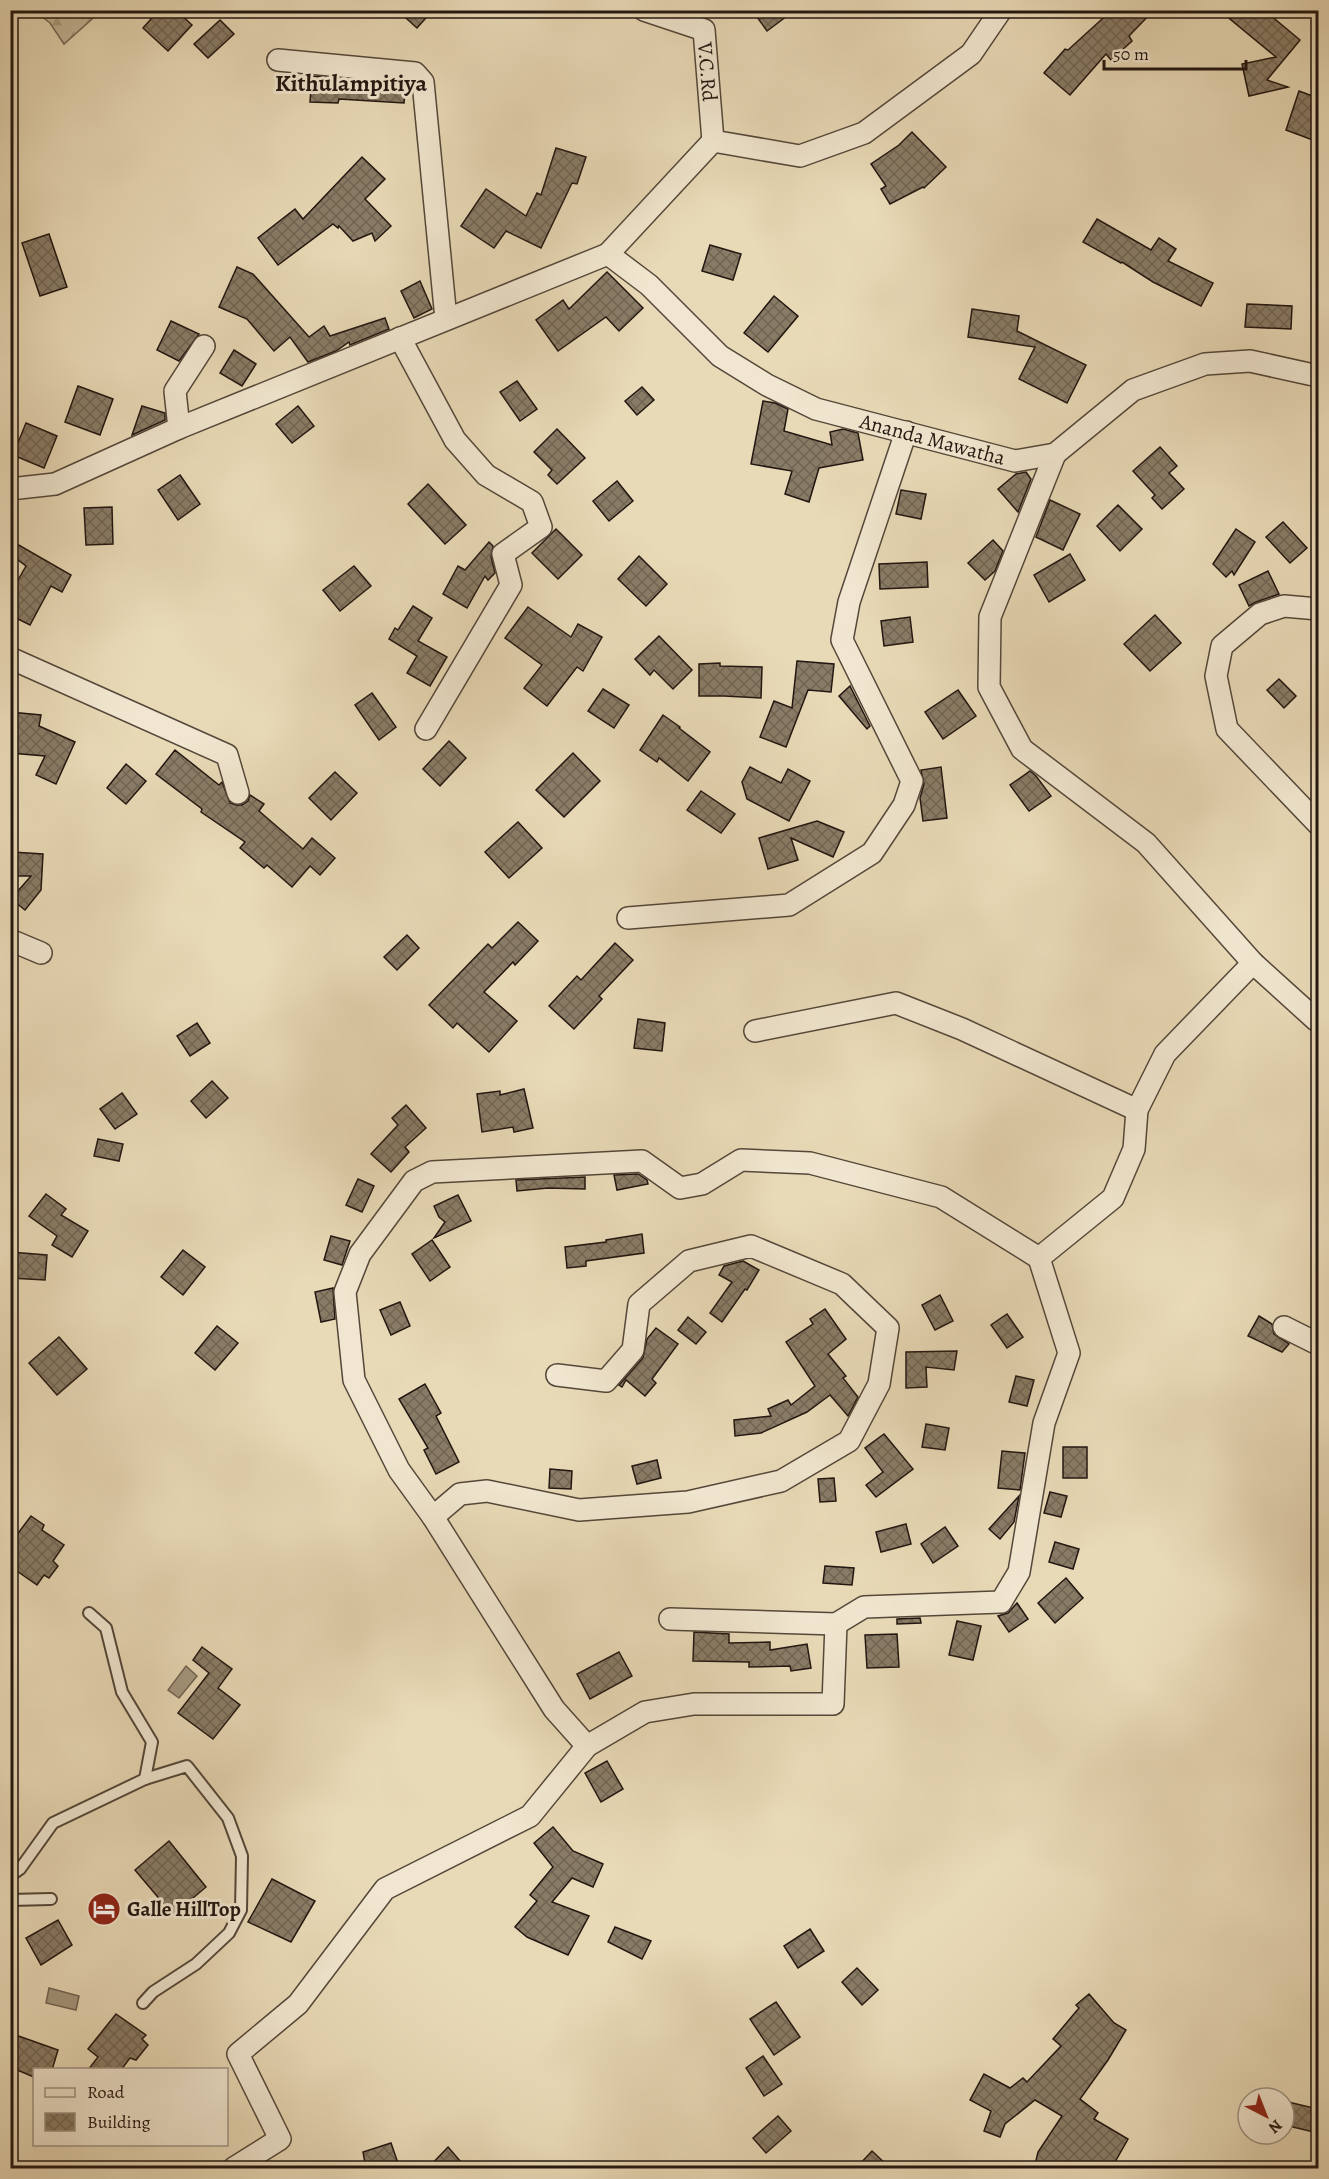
<svg xmlns="http://www.w3.org/2000/svg" width="1329" height="2179" viewBox="0 0 1329 2179" font-family="Alegreya,serif">
	<style>
		.forest { fill: url(#forest-firs); stroke: #746856; stroke-width: 1.5 }
		.water { fill: #a5977f; stroke: #716353; stroke-width: 1.5 }
		.building { fill: url(#building-cross-hatch); stroke: #221611; stroke-width: 1.5 }
		.lines { fill: none; stroke-linecap: round; stroke-linejoin: round }
		.lane-casing { stroke: #54473a; stroke-width: 14 }
		.street-casing { stroke: #54473a; stroke-width: 24 }
		.lane { stroke: #f1e7d0; stroke-width: 10 }
		.street { stroke: #f1e7d0; stroke-width: 21 }
		.labels { text-anchor: middle; stroke-width: 6; stroke-linejoin: round; paint-order: stroke }
		.street-label { font-size: 21px; fill: #221611; stroke: #f1e7d0 }
		.poi-label { font-size: 21px; font-weight: bold; fill: #221611; stroke: #f1e7d0; text-anchor: start }
		.quarter-label { font-size: 24px; font-weight: bold; fill: #221611; stroke: #f1e7d0 }
	</style>
	<defs>
		<pattern id="forest-firs" width="22" height="20" patternUnits="userSpaceOnUse" patternTransform="scale(1.5)"><rect width="22" height="20" fill="#c7b99b"/><path d="M5 1l3.5 6h-7zM16 11l3.5 6h-7z" fill="#ab9e84"/></pattern>
		<pattern id="building-cross-hatch" width="8" height="8" patternUnits="userSpaceOnUse" patternTransform="scale(1.5)"><rect width="8" height="8" fill="#897c67"/><path d="M0 0l8 8M0 8l8-8" fill="none" stroke="#706553"/></pattern>
	</defs>
	<rect width="100%" height="100%" fill="#e9dab7"/>
	<filter id="stains"><feTurbulence type="fractalNoise" baseFrequency=".00333" numOctaves="4"/><feColorMatrix values="0 0 0 0 .2 0 0 0 0 .09 0 0 0 0 .02 0 0 0 .5 -.17"/></filter>
	<radialGradient id="worn" r=".72"><stop offset=".6" stop-color="#630" stop-opacity="0"/><stop offset="1" stop-color="#630" stop-opacity=".3"/></radialGradient>
	<!-- forest -->
	<polygon class="forest" points="35,11 101,11 64,44 50,23"/>
	<!-- water -->
	<g class="water">
		<polygon points="186,1666 197,1676 179,1698 168,1690"/>
		<polygon points="49,1988 79,1996 76,2010 46,2003"/>
	</g>
	<!-- building -->
	<g class="building">
		<polygon points="159,10 176,10 192,25 168,51 143,28"/>
		<polygon points="397,10 433,10 417,28"/>
		<polygon points="752,10 795,10 767,31"/>
		<polygon points="1112,10 1154,10 1129,36 1132,41 1111,60 1106,54 1070,95 1044,73 1065,49 1068,50"/>
		<polygon points="1219,10 1264,10 1300,40 1267,80 1288,87 1249,96 1242,64 1276,57"/>
		<polygon points="220,20 234,34 208,58 194,44"/>
		<polygon points="312,76 406,85 404,103 339,99 338,103 310,102"/>
		<polygon points="1299,91 1318,98 1318,142 1286,130"/>
		<polygon points="912,132 946,167 924,188 923,187 890,204 881,189 886,186 871,164 899,145"/>
		<polygon points="556,148 586,157 577,184 572,183 541,248 506,231 494,248 461,226 486,189 526,216 537,193 541,195"/>
		<polygon points="362,157 385,179 365,199 391,226 375,241 372,233 353,241 339,226 338,228 333,224 278,265 258,238 295,209 303,219"/>
		<polygon points="1097,219 1151,250 1159,238 1176,249 1168,261 1213,283 1201,306 1153,282 1122,262 1121,263 1083,242"/>
		<polygon points="49,234 67,287 40,296 22,243"/>
		<polygon points="710,245 741,254 733,280 702,271"/>
		<polygon points="237,267 253,274 309,337 324,326 330,336 385,318 389,329 350,345 349,342 336,351 308,362 290,337 274,351 247,319 219,307"/>
		<polygon points="607,272 643,308 619,331 606,317 558,351 536,320 563,300 569,309"/>
		<polygon points="420,281 432,309 414,318 401,291"/>
		<polygon points="774,296 798,316 768,352 744,333"/>
		<polygon points="1247,304 1292,306 1291,329 1245,327"/>
		<polygon points="972,309 1019,316 1017,331 1086,365 1067,403 1019,379 1035,347 968,337"/>
		<polygon points="171,321 199,334 179,361 157,350"/>
		<polygon points="234,350 256,364 242,386 220,373"/>
		<polygon points="517,381 537,409 520,421 500,392"/>
		<polygon points="78,386 113,399 100,435 65,422"/>
		<polygon points="642,387 654,400 637,415 625,401"/>
		<polygon points="763,401 775,403 788,409 784,431 832,445 830,432 843,429 858,433 863,460 819,468 809,502 785,494 792,471 751,464"/>
		<polygon points="142,406 165,413 165,420 132,435"/>
		<polygon points="298,406 314,426 292,443 276,424"/>
		<polygon points="26,423 57,436 44,468 13,455"/>
		<polygon points="557,429 585,458 557,484 548,475 552,470 534,452"/>
		<polygon points="1160,447 1177,466 1169,473 1184,489 1162,509 1152,498 1155,495 1133,471"/>
		<polygon points="1026,472 1031,479 1018,512 998,489 1016,474"/>
		<polygon points="180,475 200,504 178,520 158,490"/>
		<polygon points="617,481 633,501 609,521 593,501"/>
		<polygon points="428,484 466,525 445,544 408,504"/>
		<polygon points="901,490 926,494 921,519 896,514"/>
		<polygon points="1050,500 1080,514 1063,550 1036,537"/>
		<polygon points="1118,505 1142,529 1120,551 1097,526"/>
		<polygon points="112,507 113,544 86,545 84,508"/>
		<polygon points="1283,522 1307,548 1290,563 1266,537"/>
		<polygon points="556,529 582,555 558,579 532,553"/>
		<polygon points="1236,529 1255,542 1234,575 1232,571 1226,577 1213,564"/>
		<polygon points="10,540 71,575 62,592 51,586 30,625 10,615 10,594 26,566 10,554"/>
		<polygon points="993,540 1003,551 995,571 985,580 968,563"/>
		<polygon points="489,542 493,546 491,557 495,573 488,580 485,576 467,608 443,594 458,566 465,570"/>
		<polygon points="1070,554 1085,580 1049,602 1034,575"/>
		<polygon points="639,556 667,584 646,606 618,579"/>
		<polygon points="927,562 928,587 880,589 879,564"/>
		<polygon points="354,566 371,586 340,611 323,590"/>
		<polygon points="1268,571 1279,594 1256,602 1249,606 1239,585"/>
		<polygon points="413,606 432,618 418,641 447,657 430,686 407,673 417,656 389,639 395,628 398,630"/>
		<polygon points="528,607 571,637 578,624 602,637 583,671 577,667 547,706 524,688 542,665 505,638"/>
		<polygon points="1155,615 1181,643 1150,671 1124,644"/>
		<polygon points="910,617 913,642 884,646 881,621"/>
		<polygon points="659,636 692,670 673,689 654,670 650,675 635,659"/>
		<polygon points="797,661 834,664 831,692 808,690 786,747 760,737 774,701 792,708"/>
		<polygon points="720,663 720,666 762,667 761,698 724,696 699,696 699,664"/>
		<polygon points="1279,679 1296,696 1284,708 1267,690"/>
		<polygon points="850,686 870,726 867,729 839,696"/>
		<polygon points="603,689 629,705 614,728 588,711"/>
		<polygon points="958,690 976,716 943,739 925,712"/>
		<polygon points="372,693 396,727 379,740 355,705"/>
		<polygon points="10,712 41,715 39,726 75,742 56,784 36,775 45,756 10,753"/>
		<polygon points="663,715 680,727 679,728 710,752 688,781 659,758 657,762 640,750"/>
		<polygon points="449,741 466,758 440,786 423,769"/>
		<polygon points="175,750 219,785 222,782 230,803 236,805 242,805 248,801 250,795 264,804 259,811 303,849 312,838 335,858 320,875 310,866 292,887 267,865 264,868 240,848 245,842 201,812 202,809 156,774"/>
		<polygon points="573,753 600,781 564,817 536,790"/>
		<polygon points="126,764 146,781 126,804 107,788"/>
		<polygon points="750,767 781,783 788,769 810,781 789,821 747,799 742,782"/>
		<polygon points="941,767 947,818 923,821 920,798 924,784 921,770"/>
		<polygon points="1030,771 1036,776 1051,796 1029,811 1010,785"/>
		<polygon points="335,772 357,793 331,820 309,798"/>
		<polygon points="701,791 735,814 721,833 687,810"/>
		<polygon points="817,821 844,832 833,857 791,838 798,860 768,869 759,838"/>
		<polygon points="518,822 542,848 509,878 485,852"/>
		<polygon points="12,852 43,854 41,890 25,910 11,899 31,876 11,876"/>
		<polygon points="518,922 538,941 515,965 513,962 484,992 517,1021 489,1052 457,1023 453,1028 429,1005 488,944 492,948"/>
		<polygon points="407,935 419,948 397,970 384,957"/>
		<polygon points="615,943 633,960 599,996 602,999 574,1029 549,1006 577,976 581,980"/>
		<polygon points="638,1019 665,1023 662,1051 634,1048"/>
		<polygon points="197,1023 210,1043 190,1056 177,1036"/>
		<polygon points="212,1081 228,1098 206,1118 191,1101"/>
		<polygon points="524,1089 533,1128 514,1132 513,1127 482,1132 477,1094 500,1091 500,1095"/>
		<polygon points="122,1093 137,1114 115,1129 100,1109"/>
		<polygon points="406,1105 426,1128 405,1147 409,1152 391,1172 371,1154 398,1125 392,1118"/>
		<polygon points="98,1139 123,1144 119,1161 94,1156"/>
		<polygon points="638,1174 647,1180 648,1184 617,1190 614,1175"/>
		<polygon points="585,1177 585,1189 548,1188 517,1191 516,1180"/>
		<polygon points="358,1179 374,1186 362,1212 346,1205"/>
		<polygon points="46,1194 66,1209 61,1215 88,1231 72,1257 52,1245 57,1236 29,1216"/>
		<polygon points="458,1195 471,1221 434,1238 445,1222 439,1217 434,1206"/>
		<polygon points="642,1234 644,1253 586,1261 586,1266 567,1268 565,1247 606,1242 606,1240"/>
		<polygon points="331,1236 350,1241 342,1265 324,1260"/>
		<polygon points="432,1240 450,1267 430,1281 412,1254"/>
		<polygon points="183,1250 205,1267 183,1295 161,1277"/>
		<polygon points="10,1252 47,1255 45,1280 10,1278"/>
		<polygon points="743,1261 759,1270 747,1290 745,1289 722,1322 710,1313 732,1282 719,1275 724,1266"/>
		<polygon points="333,1288 335,1319 321,1322 315,1292"/>
		<polygon points="940,1295 953,1321 935,1330 922,1305"/>
		<polygon points="400,1302 410,1326 391,1335 380,1310"/>
		<polygon points="825,1309 846,1339 828,1354 846,1376 843,1378 858,1397 848,1416 830,1395 807,1412 761,1433 735,1436 734,1420 771,1416 768,1409 788,1400 791,1405 815,1386 786,1342 813,1324 810,1319"/>
		<polygon points="1007,1314 1023,1337 1007,1348 991,1325"/>
		<polygon points="1259,1316 1272,1324 1274,1334 1289,1344 1282,1352 1248,1336"/>
		<polygon points="688,1317 706,1332 696,1344 678,1330"/>
		<polygon points="217,1326 238,1343 215,1370 195,1353"/>
		<polygon points="656,1328 678,1344 652,1379 656,1383 645,1396 626,1380 622,1387 619,1385 643,1358 647,1339"/>
		<polygon points="59,1337 87,1369 57,1395 29,1363"/>
		<polygon points="957,1351 954,1370 926,1367 927,1387 906,1388 906,1352"/>
		<polygon points="1016,1376 1034,1380 1027,1406 1009,1402"/>
		<polygon points="425,1384 441,1413 436,1416 459,1462 436,1474 424,1450 428,1448 399,1399"/>
		<polygon points="926,1424 949,1428 945,1450 922,1447"/>
		<polygon points="884,1434 913,1469 876,1497 866,1485 883,1472 865,1448"/>
		<rect x="1063" y="1447" width="24" height="31"/>
		<polygon points="1002,1451 1025,1453 1020,1490 998,1488"/>
		<polygon points="657,1460 661,1478 637,1484 632,1466"/>
		<polygon points="550,1469 572,1471 571,1489 549,1488"/>
		<polygon points="834,1478 836,1501 820,1502 818,1479"/>
		<polygon points="1050,1492 1067,1496 1061,1517 1044,1513"/>
		<polygon points="1019,1496 1014,1522 1000,1539 989,1529"/>
		<polygon points="31,1516 44,1525 42,1530 64,1545 53,1561 58,1566 49,1578 44,1575 37,1585 10,1566 10,1544"/>
		<polygon points="906,1524 911,1544 881,1552 876,1532"/>
		<polygon points="945,1527 958,1546 933,1563 921,1544"/>
		<polygon points="1055,1542 1079,1549 1073,1569 1049,1562"/>
		<polygon points="825,1566 854,1568 852,1585 823,1583"/>
		<polygon points="1066,1578 1083,1598 1055,1623 1038,1603"/>
		<polygon points="1017,1603 1028,1619 1009,1632 998,1616 1008,1613"/>
		<polygon points="920,1618 921,1623 897,1624 897,1619"/>
		<polygon points="957,1621 981,1626 973,1660 949,1655"/>
		<polygon points="694,1632 729,1634 729,1643 770,1642 770,1650 807,1644 811,1668 791,1671 790,1666 749,1667 749,1662 693,1661"/>
		<polygon points="897,1634 899,1667 867,1668 865,1635"/>
		<polygon points="202,1647 232,1669 218,1688 240,1705 213,1739 178,1713 209,1673 193,1660"/>
		<polygon points="619,1652 632,1676 590,1699 577,1674"/>
		<polygon points="607,1761 623,1789 601,1802 585,1773"/>
		<polygon points="553,1827 573,1851 603,1864 593,1887 572,1878 552,1902 589,1916 568,1955 527,1937 515,1927 537,1901 530,1895 553,1867 534,1843"/>
		<polygon points="169,1841 206,1887 173,1915 135,1870"/>
		<polygon points="272,1879 315,1901 291,1942 248,1922"/>
		<polygon points="58,1920 72,1945 41,1965 26,1938"/>
		<polygon points="615,1927 651,1941 642,1959 608,1942"/>
		<polygon points="810,1929 824,1951 798,1968 784,1946"/>
		<polygon points="857,1968 878,1990 862,2005 842,1982"/>
		<polygon points="1089,1994 1114,2023 1126,2030 1108,2060 1080,2099 1098,2113 1094,2119 1128,2139 1111,2169 1034,2169 1038,2152 1062,2116 1035,2100 1005,2124 1000,2137 984,2131 991,2111 970,2100 984,2074 1010,2088 1023,2078 1027,2082 1061,2046 1053,2039 1079,2008 1076,2005"/>
		<polygon points="776,2002 800,2037 774,2055 750,2019"/>
		<polygon points="116,2014 146,2035 142,2039 148,2045 136,2060 130,2058 121,2070 88,2070 98,2057 88,2049"/>
		<polygon points="10,2033 58,2050 52,2070 34,2070 34,2077 10,2067"/>
		<polygon points="763,2056 782,2084 764,2096 746,2068"/>
		<polygon points="1284,2101 1318,2109 1318,2133 1284,2125"/>
		<polygon points="778,2116 791,2131 766,2153 753,2138"/>
		<polygon points="391,2143 400,2169 366,2169 363,2152"/>
		<polygon points="448,2147 467,2169 427,2169"/>
		<polygon points="872,2151 891,2169 855,2169"/>
	</g>
	<g class="lines">
		<defs>
			<g id="lane">
				<polyline points="89,1613 106,1628 122,1692 152,1742 145,1779"/>
				<polyline points="10,1876 20,1869 53,1823 145,1779 187,1766 228,1818 242,1856 241,1910 229,1933 196,1964 153,1992 143,2003"/>
				<polyline points="10,1900 51,1899"/>
			</g>
			<g id="street">
				<path id="s1" d="M644 10 704 30 713 141"/>
				<polyline points="278,60 415,73 423,82 446,319"/>
				<path id="s2" d="M608 254 649 285 720 356 767 385 816 409 1015 461 1055 454 1133 390 1205 364 1250 361 1318 376"/>
				<polyline points="400,338 455,440 486,475 532,502 541,527 503,554 511,585 426,729"/>
				<polyline points="179,428 175,391 204,346"/>
				<polyline points="1055,454 990,617 989,687 1022,749 1146,843 1253,963 1316,1020 1318,1019"/>
				<polyline points="10,489 55,484 179,428 608,254 713,141 800,156 864,133 971,54 1001,10"/>
				<polyline points="1318,609 1284,606 1260,614 1222,646 1216,676 1227,729 1318,824"/>
				<polyline points="10,658 227,755 238,793"/>
				<polyline points="628,918 789,905 872,853 904,805 912,781 842,640 849,602 906,432"/>
				<polyline points="10,940 41,953"/>
				<polyline points="755,1031 896,1003 962,1029 1137,1110"/>
				<polyline points="1284,1327 1318,1344"/>
				<polyline points="433,1517 460,1494 487,1491 579,1510 688,1502 781,1481 849,1441 879,1384 888,1328 842,1284 751,1246 689,1261 639,1304 633,1350 606,1381 557,1375"/>
				<polyline points="670,1619 836,1624"/>
				<polyline points="587,1746 554,1709 433,1517 399,1470 354,1380 345,1292 360,1254 414,1181 432,1172 642,1161 680,1188 702,1184 741,1160 810,1163 941,1197 1039,1258 1113,1198 1134,1149 1137,1110 1165,1054 1253,963"/>
				<polyline points="234,2168 280,2139 238,2054 298,2004 385,1889 530,1816 587,1746 645,1712 694,1704 833,1704 836,1624 864,1607 1001,1602 1019,1572 1044,1423 1069,1353 1039,1258"/>
			</g>
		</defs>
		<!-- lane casing -->
		<use href="#lane" class="lane-casing"/>
		<!-- street casing -->
		<use href="#street" class="street-casing"/>
		<!-- lane -->
		<use href="#lane" class="lane"/>
		<!-- street -->
		<use href="#street" class="street"/>
	</g>
	<!-- icons -->
	<defs>
		<symbol id="hotel-disc" viewBox="-11 -11 22 22"><circle r="9.5" fill="#8f2418" stroke="#f1e7d0"/><path d="M-6-4.5h1.5V1H6V5H4.5V3h-9V5H-6ZM-4 0a1.8 1.8 0 1 1 3.6 0ZM.5 0V-2.5h3Q6-2.5 6 0Z" fill="#fff"/></symbol>
	</defs>
	<g fill-rule="evenodd">
		<use href="#hotel-disc" x="85" y="1890" width="38" height="38"/>
	</g>
	<g class="labels">
		<!-- street labels -->
		<g class="street-label">
			<text dy="7" stroke="none"><textPath href="#s1" startOffset="105">V.C.Rd</textPath></text>
			<text dy="7" stroke="none"><textPath href="#s2" startOffset="382">Ananda Mawatha</textPath></text>
		</g>
		<!-- poi labels -->
		<g class="poi-label">
			<text x="127" y="1916">Galle HillTop</text>
		</g>
		<!-- quarter labels -->
		<g class="quarter-label">
			<text x="351" y="91">Kithulampitiya</text>
		</g>
	</g>
	<!-- margin -->
	<rect width="1329" height="2179" fill="none" stroke="#e9dab7" stroke-width="36"/>
	<rect x="12" y="12" width="1305" height="2155" fill="none" stroke="#221611" stroke-width="3"/>
	<rect x="18" y="18" width="1293" height="2143" fill="none" stroke="#221611" stroke-width="1.5"/>
	<!-- legend -->
	<rect x="33" y="2068" width="195" height="78" fill="#f1e7d0" stroke="#9e9384" stroke-width="1.5"/>
	<rect x="45" y="2088" width="30" height="9" fill="#f1e7d0" stroke="#9e9384" stroke-width="1.5"/>
	<text x="87" y="2098" font-size="18" fill="#221611">Road</text>
	<rect x="45" y="2113" width="30" height="18" fill="url(#building-cross-hatch)" stroke="#9e9384" stroke-width="1.5"/>
	<text x="87" y="2128" font-size="18" fill="#221611">Building</text>
	<!-- north arrow -->
	<g transform="translate(1266 2116) rotate(138)"><circle r="28" fill="#f1e7d0" stroke="#9e9384" stroke-width="1.5"/>
	<path d="M0-4.5L10 22L0 15L-10 22Z" fill="#8f2418"/>
	<text y="-9" font-size="16" font-weight="bold" text-anchor="middle" fill="#221611">N</text>
	</g>
	<!-- scale -->
	<path d="M1104 60v9h142v-9" fill="none" stroke="#221611" stroke-width="3"/>
	<text x="1113" y="60" font-size="18" fill="#221611" stroke="#f1e7d0" stroke-width="4.5" paint-order="stroke">50 m</text>
	<rect width="100%" height="100%" filter="url(#stains)"/>
	<rect width="100%" height="100%" fill="url(#worn)"/>
</svg>
